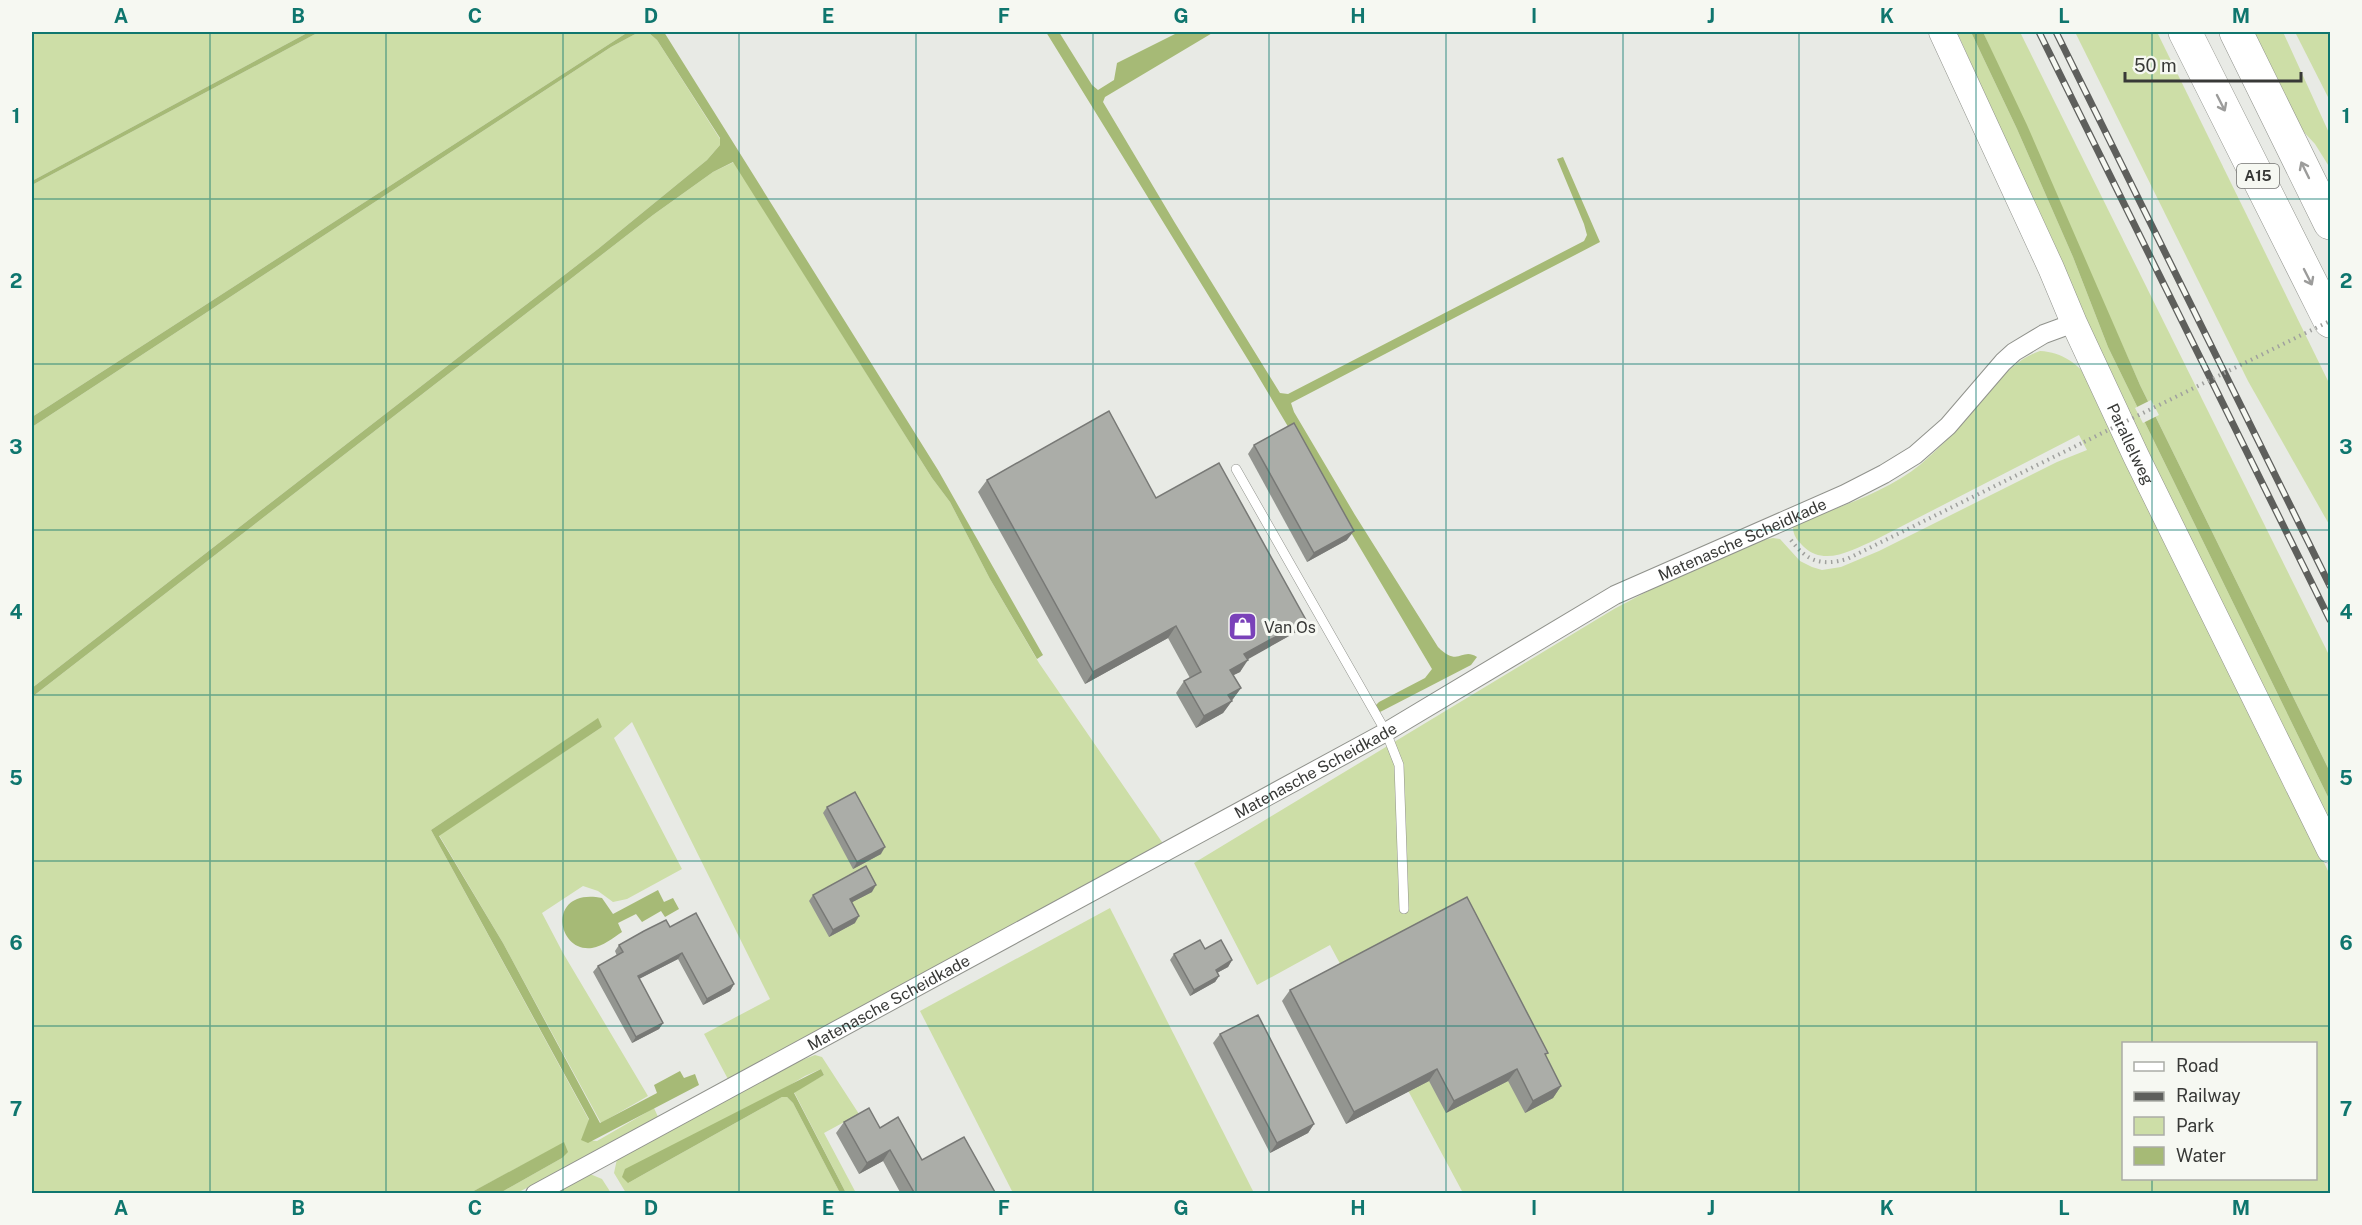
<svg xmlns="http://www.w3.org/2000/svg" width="2362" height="1225" viewBox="0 0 2362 1225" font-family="'Public Sans',sans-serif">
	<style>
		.green { fill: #cddea7; fill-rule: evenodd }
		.water { fill: #a6ba76 }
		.pier { fill: #e8eae5 }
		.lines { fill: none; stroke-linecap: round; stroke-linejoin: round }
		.lane-casing { stroke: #90928c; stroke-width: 10 }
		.street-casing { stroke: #90928c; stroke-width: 20 }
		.secondary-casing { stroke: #90928c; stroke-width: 27 }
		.highway-casing { stroke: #90928c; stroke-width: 34 }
		.path { stroke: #a0a19e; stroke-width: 4; stroke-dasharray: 1.5 4.5; stroke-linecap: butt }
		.lane { stroke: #fff; stroke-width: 9 }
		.street { stroke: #fff; stroke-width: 18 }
		.secondary { stroke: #fff; stroke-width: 26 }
		.highway { stroke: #fff; stroke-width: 33 }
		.rail-casing { stroke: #5e5f5c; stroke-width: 7 }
		.rail { stroke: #f6f8f2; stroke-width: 4.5; stroke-dasharray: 14; stroke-linecap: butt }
		.path-bridge { stroke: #a0a19e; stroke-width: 4; stroke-dasharray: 1.5 4.5; stroke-linecap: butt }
		.wall { fill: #939590 }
		.shaded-wall { fill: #787976 }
		.building { fill: #abada8; stroke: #787976; stroke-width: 1.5 }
		.oneway { stroke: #9c9c9b }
		.grid { fill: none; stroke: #0f766e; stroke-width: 1.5; stroke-opacity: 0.55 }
		.labels { text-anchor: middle; stroke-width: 6; stroke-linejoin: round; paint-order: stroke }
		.shield { fill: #f6f8f2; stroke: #71726f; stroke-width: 1.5 }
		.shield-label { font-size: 15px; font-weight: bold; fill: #383937 }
		.street-label { font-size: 16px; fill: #383937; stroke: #f6f8f2 }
		.poi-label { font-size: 16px; fill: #383937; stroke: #f6f8f2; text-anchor: start }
		.neatline { fill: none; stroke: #0f766e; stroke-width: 2 }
		.grid-label { font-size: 20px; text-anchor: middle; font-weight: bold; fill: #0f766e }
	</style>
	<rect width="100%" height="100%" fill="#e8eae5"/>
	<!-- green -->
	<g class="green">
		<polygon points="32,32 309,32 32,181"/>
		<polygon points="319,32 628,32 32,417 32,185"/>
		<polygon points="639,32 649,33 657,40 720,139 720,145 707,160 598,249 32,688 32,427 611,47"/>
		<polygon points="1957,32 1971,32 2017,129 2073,257 2108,347 2330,801 2330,824 2123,402"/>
		<polygon points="1983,32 2020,32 2330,657 2330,772 2140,385"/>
		<polygon points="2075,32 2157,32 2330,385 2330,526 2248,381"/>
		<polygon points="2254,32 2283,32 2330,135 2330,168 2315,144 2301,129"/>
		<polygon points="2295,32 2330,32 2330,101"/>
		<polygon points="734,162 932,478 950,502 990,579 1039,663 1164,845 729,1081 704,1034 770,999 632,722 614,738 682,869 627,899 613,902 598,891 583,886 542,913 563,953 648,1096 601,1123 503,943 439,835 602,727 597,719 431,830 589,1120 582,1140 597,1141 654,1108 659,1119 517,1193 500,1193 562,1158 564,1143 470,1193 32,1194 32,697 653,215 713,172"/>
		<path d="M2040 351C2063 352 2077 364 2092 381L2330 875V1193H1463L1330 945 1257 985 1194 863 1614 609 1650 590 1755 542 1773 538 1780 539 1800 561 1812 567 1822 570 1841 567 1879 551 2057 462 2087 450 2079 435 1875 540C1854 549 1825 567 1804 547 1798 541 1793 536 1793 527L1796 524C1837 507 1886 493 1921 464 1936 451 1950 437 1964 422 1987 397 2006 362 2040 351ZM2124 1044H2316V1178H2124Z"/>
		<polygon points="1110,908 1254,1193 1013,1193 920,1011"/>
		<polygon points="815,1055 822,1057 859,1114 824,1133 856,1193 846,1193 794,1092 824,1075 821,1069 805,1076 628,1183 782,1097 787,1097 793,1103 840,1193 626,1193 614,1173 617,1159 792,1064"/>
		<polygon points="590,1174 602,1179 611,1193 555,1194"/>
	</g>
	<!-- water -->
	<g class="water">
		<polygon points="309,32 319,32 32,185 32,181"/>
		<polygon points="628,32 639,32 611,47 32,427 32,417"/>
		<polygon points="642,32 664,32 938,470 1043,655 1037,659 990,579 950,502 932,478 733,162 713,172 653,215 32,697 32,688 598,249 707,160 720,145 720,138 657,40 649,33"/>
		<path d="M1046 32H1059L1092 85 1098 90 1114 80 1117 63 1179 32H1214L1105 97 1103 102 1175 223 1280 393 1288 394 1584 241 1587 235 1584 224 1557 159 1563 157 1600 242 1291 403 1294 412 1355 515 1438 647C1459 668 1461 647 1477 657L1471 665 1384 710 1380 712 1376 709 1375 706 1379 702 1425 678 1432 669 1255 371Z"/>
		<polygon points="1971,32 1983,32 2027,125 2140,385 2330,772 2330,801 2108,347 2073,257 2017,129"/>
		<polygon points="598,718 602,727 439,836 503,943 600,1123 657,1093 654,1085 680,1071 684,1078 695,1074 699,1085 588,1143 581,1140 589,1119 431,830"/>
		<path d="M658 890 664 902 673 898 679 909 665 917 661 911 642 922 636 914 618 923 622 932C613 938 603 946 592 948 556 953 546 887 602 898L613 914Z"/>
		<polygon points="821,1069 824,1075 794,1093 846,1193 840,1193 793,1103 787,1097 782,1097 628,1183 622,1177 625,1169"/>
		<polygon points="564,1142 568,1152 562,1158 500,1193 470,1193"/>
	</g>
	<!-- pier -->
	<polygon class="pier" points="2151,400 2159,415 2143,423 2135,408"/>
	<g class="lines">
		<defs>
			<polyline id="lane" points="1236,469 1386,732 1399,765 1404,909"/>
			<g id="street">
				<path id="s1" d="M535 1194 1386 732 1615 595 1845 494 1884 474 1915 455 1948 426 2003 362 2014 352 2044 334 2074 323"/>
			</g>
			<g id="secondary">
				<path id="s2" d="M1942 32 2051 268 2074 323 2136 456 2330 850"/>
			</g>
			<g id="highway">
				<polyline points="2185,32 2330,321"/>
				<polyline points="2236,32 2330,223"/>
			</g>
		</defs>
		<!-- lane casing -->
		<use href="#lane" class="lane-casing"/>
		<!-- street casing -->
		<use href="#street" class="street-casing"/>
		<!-- secondary casing -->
		<use href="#secondary" class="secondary-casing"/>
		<!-- highway casing -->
		<use href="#highway" class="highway-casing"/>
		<!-- path -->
		<path class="path" d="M1791 540C1807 562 1822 566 1847 559L2084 442"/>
		<!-- lane -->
		<use href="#lane" class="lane"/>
		<!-- street -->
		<use href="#street" class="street"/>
		<!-- secondary -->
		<use href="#secondary" class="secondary"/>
		<!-- highway -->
		<use href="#highway" class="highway"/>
		<defs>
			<g id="rail">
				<polyline points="2039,32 2330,620"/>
				<polyline points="2056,32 2330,586"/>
			</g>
		</defs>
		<!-- rail casing -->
		<use href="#rail" class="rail-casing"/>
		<!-- rail -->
		<use href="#rail" class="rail"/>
		<!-- path-bridge -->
		<polyline class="path-bridge" points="2084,442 2330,321"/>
	</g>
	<!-- wall -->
	<g class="wall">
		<polygon points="1254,445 1347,540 1307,562 1248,454"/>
		<polygon points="987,480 1156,498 1298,631 1247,659 1240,672 1233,675 1241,688 1223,713 1196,728 1176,693 1184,681 1190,678 1168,638 1085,684 978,492"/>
		<polygon points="827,807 881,854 853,869 823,813"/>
		<polygon points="872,892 852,902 855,923 829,937 809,901 813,895"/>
		<polygon points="670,927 734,984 730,991 703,1005 678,959 639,979 663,1023 659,1029 632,1043 593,972 598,966 617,956 615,951 619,945"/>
		<polygon points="1205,949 1232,960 1228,967 1217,973 1219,976 1215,982 1190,996 1170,960 1174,954"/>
		<polygon points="1290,990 1545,1056 1561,1086 1553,1098 1525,1113 1508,1081 1446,1113 1429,1081 1346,1124 1282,1001"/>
		<polygon points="1220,1034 1314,1124 1308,1133 1270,1153 1213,1043"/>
		<polygon points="844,1122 880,1128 922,1160 996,1194 901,1194 883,1161 859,1174 836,1133"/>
	</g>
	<!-- shaded-wall -->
	<g class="shaded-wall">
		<polygon points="1354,531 1347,540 1307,562 1314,553"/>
		<polygon points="1306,620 1298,631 1236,666 1244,654"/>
		<polygon points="1176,626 1168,638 1085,684 1093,672"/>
		<polygon points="1248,660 1240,672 1222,681 1230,670"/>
		<polygon points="1241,688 1232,700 1220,707 1228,695"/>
		<polygon points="1232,701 1223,713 1196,728 1204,716"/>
		<polygon points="885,847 881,854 853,869 857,862"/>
		<polygon points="876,885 872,892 845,906 850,899"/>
		<polygon points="859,916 855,923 829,937 833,930"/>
		<polygon points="682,953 678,959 633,982 638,976"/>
		<polygon points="1232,960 1228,967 1211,976 1216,970"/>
		<polygon points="1219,976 1215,982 1190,996 1194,990"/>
		<polygon points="734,984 730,991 703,1005 707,999"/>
		<polygon points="663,1023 659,1029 632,1043 636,1037"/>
		<polygon points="1437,1069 1429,1081 1346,1124 1354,1112"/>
		<polygon points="1517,1069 1508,1081 1446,1113 1454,1101"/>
		<polygon points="1561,1086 1553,1098 1525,1113 1533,1101"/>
		<polygon points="1314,1124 1308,1133 1270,1153 1277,1143"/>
		<polygon points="890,1150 883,1161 859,1174 867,1163"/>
	</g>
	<!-- building -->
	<g class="building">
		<polygon points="1109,411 1156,498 1219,463 1306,620 1244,654 1248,660 1230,670 1241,688 1228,695 1232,701 1204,716 1184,681 1201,672 1176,626 1093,672 987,480"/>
		<polygon points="1294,423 1354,531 1314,553 1254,445"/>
		<polygon points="855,792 885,847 857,862 827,807"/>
		<polygon points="866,866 876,885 850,899 859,916 833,930 813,895"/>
		<polygon points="1467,897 1548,1053 1545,1054 1561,1086 1533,1101 1517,1069 1454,1101 1437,1069 1354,1112 1290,990"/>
		<polygon points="696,913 734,984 707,999 682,953 638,976 663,1023 636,1037 598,966 623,952 619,945 644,931 666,920 670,927"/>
		<polygon points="1200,940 1205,949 1221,940 1232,960 1216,970 1219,976 1194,990 1174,954"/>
		<polygon points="1258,1015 1314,1124 1277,1143 1220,1034"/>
		<polygon points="869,1108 880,1128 898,1117 922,1160 964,1137 996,1194 915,1194 890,1150 867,1163 844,1122"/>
	</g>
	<!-- one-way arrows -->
	<defs><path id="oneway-shaft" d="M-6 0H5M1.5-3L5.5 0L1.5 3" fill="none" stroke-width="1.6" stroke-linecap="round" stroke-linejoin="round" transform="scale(1.5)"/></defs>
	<g class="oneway">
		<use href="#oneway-shaft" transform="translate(2221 103) rotate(63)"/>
		<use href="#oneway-shaft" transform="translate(2305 170) rotate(-116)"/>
		<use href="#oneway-shaft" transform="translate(2308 277) rotate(63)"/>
	</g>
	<!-- grid -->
	<path class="grid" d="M210 32V1194M386 32V1194M563 32V1194M739 32V1194M916 32V1194M1093 32V1194M1269 32V1194M1446 32V1194M1623 32V1194M1799 32V1194M1976 32V1194M2152 32V1044M32 199H2330M32 364H2330M32 530H2330M32 695H2330M32 861H2330M32 1026H2330M2152 1178V1194"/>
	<!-- icons -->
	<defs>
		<symbol id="shop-square" viewBox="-11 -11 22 22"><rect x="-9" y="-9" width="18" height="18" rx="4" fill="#7a42b9" stroke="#f6f8f2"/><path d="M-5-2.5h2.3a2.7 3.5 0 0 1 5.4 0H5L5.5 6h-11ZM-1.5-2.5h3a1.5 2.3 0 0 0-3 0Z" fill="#fff"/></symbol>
	</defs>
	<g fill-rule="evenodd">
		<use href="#shop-square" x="1226" y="610" width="33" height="33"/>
	</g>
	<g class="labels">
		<!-- shield labels -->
		<rect class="shield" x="2237" y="164" width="42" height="24" rx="4.5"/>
		<g class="shield-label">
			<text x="2258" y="181">A15</text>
		</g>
		<!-- street labels -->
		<g class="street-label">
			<text dy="6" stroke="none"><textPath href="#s2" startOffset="453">Parallelweg</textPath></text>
			<text dy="6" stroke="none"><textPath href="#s1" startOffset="1374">Matenasche Scheidkade</textPath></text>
			<text dy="6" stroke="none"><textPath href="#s1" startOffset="888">Matenasche Scheidkade</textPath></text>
			<text dy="6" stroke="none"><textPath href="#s1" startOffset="402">Matenasche Scheidkade</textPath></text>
		</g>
		<!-- poi labels -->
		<g class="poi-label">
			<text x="1264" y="633">Van Os</text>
		</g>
	</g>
	<!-- border -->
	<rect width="2362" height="1225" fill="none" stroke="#f6f8f2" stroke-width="66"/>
	<!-- legend -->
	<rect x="2122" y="1042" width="195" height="138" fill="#f6f8f2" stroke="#aaaca7" stroke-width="1.5"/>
	<rect x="2134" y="1062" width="30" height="9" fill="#ffffff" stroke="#aaaca7" stroke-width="1.5"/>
	<text x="2176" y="1072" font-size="18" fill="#383937">Road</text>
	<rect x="2134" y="1092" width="30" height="9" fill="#5e5f5c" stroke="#aaaca7" stroke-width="1.5"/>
	<text x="2176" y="1102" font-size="18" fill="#383937">Railway</text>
	<rect x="2134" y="1117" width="30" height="18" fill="#cddea7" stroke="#aaaca7" stroke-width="1.5"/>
	<text x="2176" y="1132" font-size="18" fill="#383937">Park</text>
	<rect x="2134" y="1147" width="30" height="18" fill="#a6ba76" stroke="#aaaca7" stroke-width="1.5"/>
	<text x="2176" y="1162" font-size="18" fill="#383937">Water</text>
	<!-- scale -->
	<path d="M2125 72v9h176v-9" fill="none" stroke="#383937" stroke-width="3"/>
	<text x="2134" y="72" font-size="18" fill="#383937" stroke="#f6f8f2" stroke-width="4.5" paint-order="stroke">50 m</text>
	<rect x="33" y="33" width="2296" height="1159" class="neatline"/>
	<g class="grid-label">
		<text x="121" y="23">A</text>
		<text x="298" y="23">B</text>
		<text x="475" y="23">C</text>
		<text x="651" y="23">D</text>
		<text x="828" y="23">E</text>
		<text x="1004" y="23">F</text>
		<text x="1181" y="23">G</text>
		<text x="1358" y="23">H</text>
		<text x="1534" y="23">I</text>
		<text x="1711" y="23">J</text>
		<text x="1887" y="23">K</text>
		<text x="2064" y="23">L</text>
		<text x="2241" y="23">M</text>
		<text x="16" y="123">1</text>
		<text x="2346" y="123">1</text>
		<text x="16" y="288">2</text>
		<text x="2346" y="288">2</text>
		<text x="16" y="454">3</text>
		<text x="2346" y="454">3</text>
		<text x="16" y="619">4</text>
		<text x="2346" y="619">4</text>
		<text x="16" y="785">5</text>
		<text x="2346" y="785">5</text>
		<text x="16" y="950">6</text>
		<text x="2346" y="950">6</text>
		<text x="16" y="1116">7</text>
		<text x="2346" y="1116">7</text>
		<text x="121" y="1215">A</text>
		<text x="298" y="1215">B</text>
		<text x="475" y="1215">C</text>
		<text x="651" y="1215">D</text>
		<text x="828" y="1215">E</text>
		<text x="1004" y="1215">F</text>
		<text x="1181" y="1215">G</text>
		<text x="1358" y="1215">H</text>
		<text x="1534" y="1215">I</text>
		<text x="1711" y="1215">J</text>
		<text x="1887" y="1215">K</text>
		<text x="2064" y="1215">L</text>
		<text x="2241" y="1215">M</text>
	</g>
</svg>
